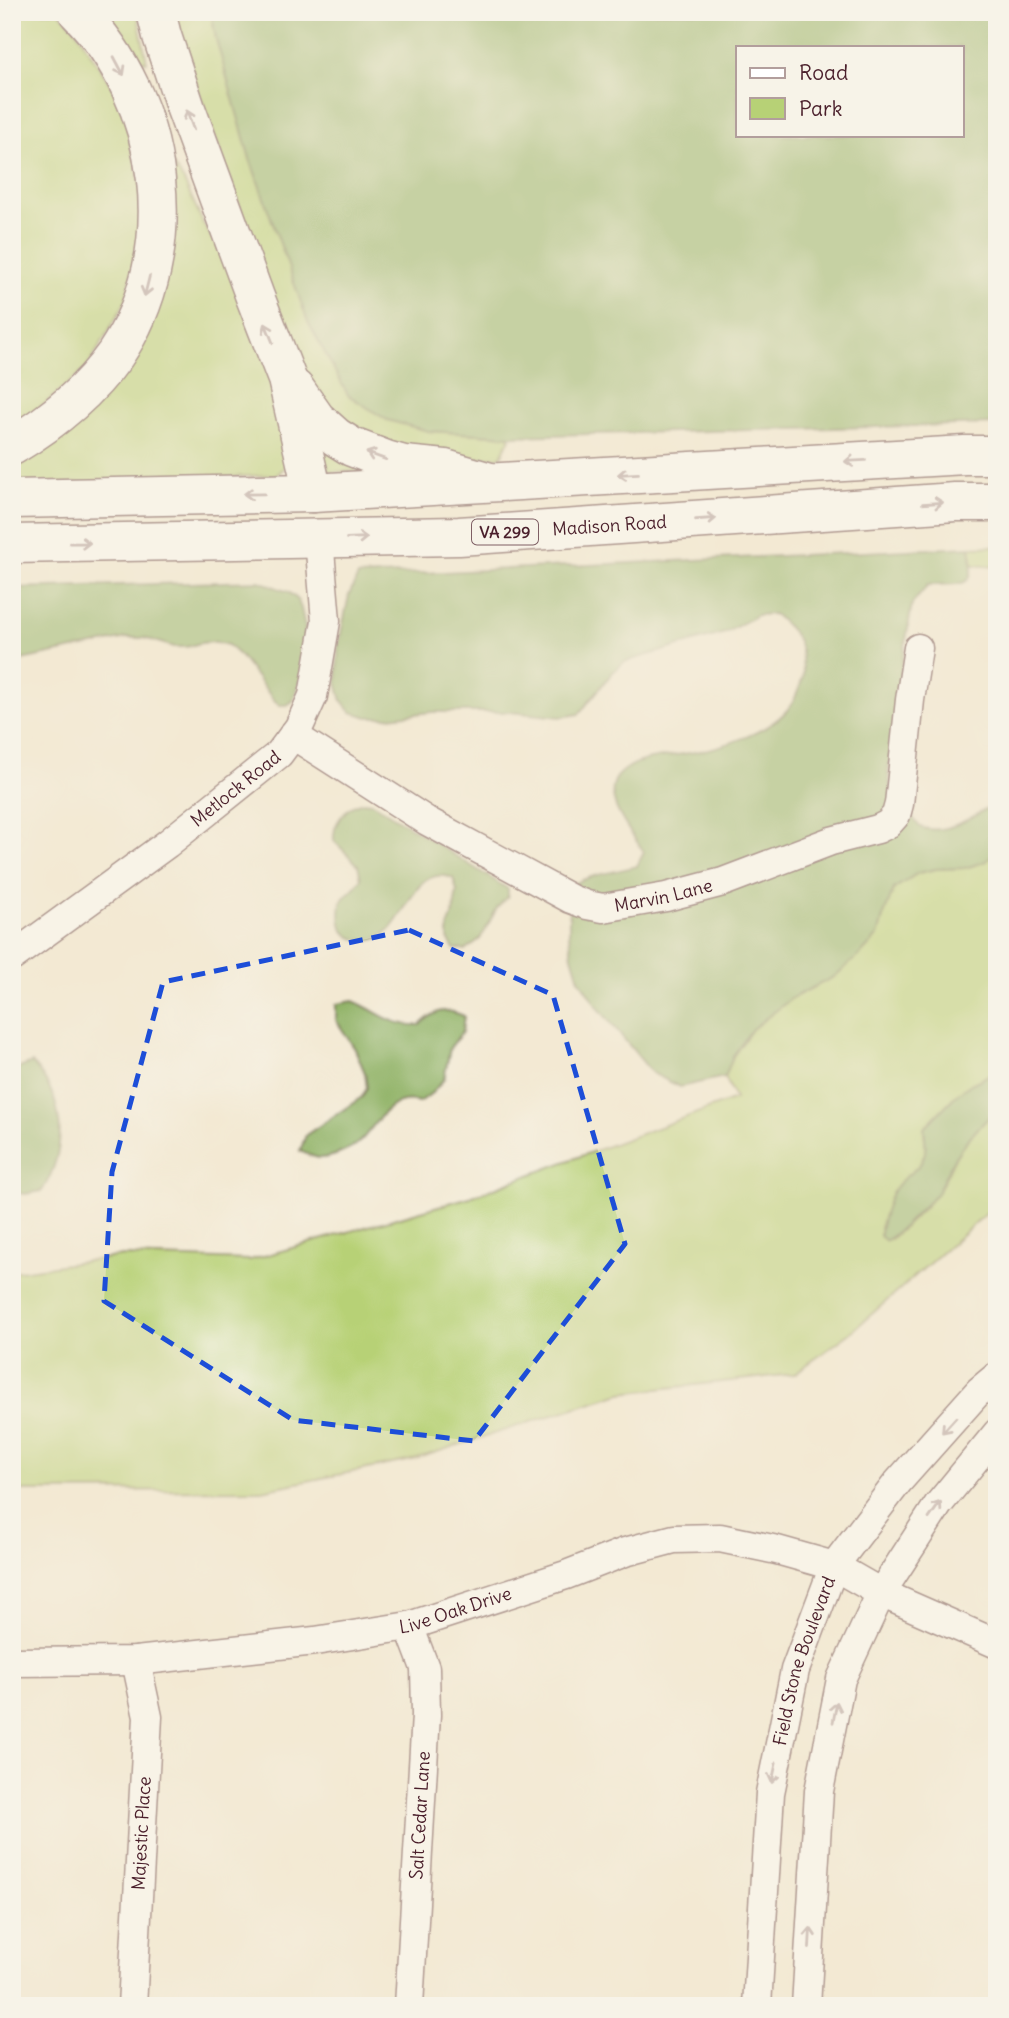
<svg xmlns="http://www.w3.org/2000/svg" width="1009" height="2018" viewBox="0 0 1009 2018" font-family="Delius,sans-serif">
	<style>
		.green { fill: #b7d176; stroke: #807850; stroke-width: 2 }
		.forest { fill: #91b367; stroke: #6e6949; stroke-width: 2; fill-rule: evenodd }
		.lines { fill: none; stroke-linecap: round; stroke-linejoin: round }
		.minor-casing { stroke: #633d44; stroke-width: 31 }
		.primary-casing { stroke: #633d44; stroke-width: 41 }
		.motorway-casing { stroke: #633d44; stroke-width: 41 }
		.minor { stroke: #fff; stroke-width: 28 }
		.primary { stroke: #fff; stroke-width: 38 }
		.motorway { stroke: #fff; stroke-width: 38 }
		.oneway { stroke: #ae9aa0 }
		.marked { fill: none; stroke: #1d4ed8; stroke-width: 5; stroke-dasharray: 14 9; stroke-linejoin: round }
		.labels { text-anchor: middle; stroke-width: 6; stroke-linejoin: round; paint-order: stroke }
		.shield { fill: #f7f3e8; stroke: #7e5f64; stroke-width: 2 }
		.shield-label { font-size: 16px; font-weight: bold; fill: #4a1f2b }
		.street-label { font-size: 18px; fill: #4a1f2b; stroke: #f7f3e8 }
	</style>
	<rect width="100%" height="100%" fill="#f7f3e8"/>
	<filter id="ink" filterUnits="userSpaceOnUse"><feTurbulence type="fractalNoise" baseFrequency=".0143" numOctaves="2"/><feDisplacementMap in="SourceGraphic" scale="14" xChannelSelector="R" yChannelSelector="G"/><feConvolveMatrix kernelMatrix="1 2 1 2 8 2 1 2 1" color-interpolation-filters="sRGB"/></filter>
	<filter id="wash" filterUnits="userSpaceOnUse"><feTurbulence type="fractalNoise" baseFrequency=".00686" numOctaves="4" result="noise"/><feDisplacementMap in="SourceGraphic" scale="28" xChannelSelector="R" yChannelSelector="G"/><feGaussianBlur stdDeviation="1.57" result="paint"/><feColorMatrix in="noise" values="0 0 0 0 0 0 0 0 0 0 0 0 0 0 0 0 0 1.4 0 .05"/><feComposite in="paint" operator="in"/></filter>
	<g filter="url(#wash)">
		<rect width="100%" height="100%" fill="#f3e9d3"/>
		<!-- green -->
		<g class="green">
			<polygon points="12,12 59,12 74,27 122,103 145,206 126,301 87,368 12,432"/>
			<polygon points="100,12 137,12 147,62 141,60 111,23"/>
			<polygon points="170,12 211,12 216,39 428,431 511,436 501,457 443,460 365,441 304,386"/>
			<polygon points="170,161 184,181 204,225 229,265 274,380 287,465 277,475 12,486 12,459 102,392"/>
			<polygon points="318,440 367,471 329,472"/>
			<polygon points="997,546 997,567 973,565 970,547"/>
			<path d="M997 853V1071L971 1084 957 1094 924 1128 926 1152 922 1161 889 1203 880 1228 891 1239C907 1224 926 1209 938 1191 944 1182 948 1171 953 1161 963 1143 980 1123 997 1111V1204L849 1334 794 1374 621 1393 412 1460 262 1490 12 1491V1272L123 1256 250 1260 470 1197 735 1099 725 1077 733 1056 752 1029 792 998 834 977 878 936 883 917 893 889 918 873 936 869 965 868 984 862Z"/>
		</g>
		<!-- forest -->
		<g class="forest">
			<path d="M211 12H997V424L511 436 428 431 387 420 348 395 308 322 250 159 216 39ZM738 47H962V135H738Z"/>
			<path d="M970 547C977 591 964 583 928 585L912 604 901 670 888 773 891 789 920 827C946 837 975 815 997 803V853L984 862 965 868 936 869 918 873 894 889 883 917 878 936 861 954 834 977 792 998 752 1029 733 1056 725 1077 680 1087 652 1073 596 1005 579 979 572 956 569 935V919L574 884C594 873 616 872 637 866L644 852C632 834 600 797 618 776 634 758 662 757 683 754 717 749 780 732 795 698 798 690 803 682 803 673 802 640 798 636 774 614L757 615 725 633 624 662 612 673 579 714 561 717 509 712H432L389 717H368L351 712 342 701 337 683 338 647 349 595 358 576Z"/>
			<polygon points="259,581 288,592 297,599 301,608 305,627 306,658 304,670 293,701 287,705 279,705 273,699 241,657 228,645 215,642 201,643 186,647 174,647 144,638 127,638 12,662 12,588"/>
			<path d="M363 802 372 803 508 889V896L497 908 480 939 465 950 454 949 448 939V927L453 914 457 891 453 878C406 862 409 937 368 940 351 941 340 933 340 915 340 910 340 904 343 899 348 892 355 889 361 879L358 865 334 841C332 823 346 806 363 802Z"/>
			<path d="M353 1001C380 1012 389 1026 420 1025 436 1010 443 1007 464 1016L462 1032 450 1048 444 1079 433 1092 420 1102C415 1101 408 1100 404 1101 385 1105 376 1124 364 1137 355 1148 336 1157 321 1158 314 1158 307 1154 300 1151L306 1135 362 1097 367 1088 365 1073 355 1049 336 1020V1004Z"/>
			<path d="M32 1063C66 1100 68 1149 42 1191L25 1194 12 1192V1071Z"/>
			<path d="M997 1071V1111L988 1118 967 1140 953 1160 937 1193 903 1227 886 1241 880 1236C880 1225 888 1199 894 1189 902 1176 920 1170 924 1156 927 1148 925 1137 924 1128L957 1094 971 1084Z"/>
		</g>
	</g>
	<g filter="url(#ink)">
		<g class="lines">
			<defs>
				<g id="minor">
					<path id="s1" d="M293 735 427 821 571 899 587 905 603 908 666 897 723 882 831 841 878 829 888 824 896 815 899 804 910 700 918 648"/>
					<path id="s2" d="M12 957 167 844 279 754 299 727 313 696 326 621 319 539"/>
					<path id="s3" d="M12 1662 136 1661 315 1641 409 1626 566 1575 625 1552 674 1539 720 1538 777 1550 834 1566 881 1593 997 1644"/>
					<path id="s4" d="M132 2006 148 1717 136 1661"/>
					<path id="s5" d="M409 2006 426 1715 425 1668 409 1626"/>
					<path id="s6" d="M757 2006 770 1793 795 1670 834 1566 898 1482 979 1391 997 1376"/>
					<polyline points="806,2006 819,1791 841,1679 881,1593 938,1505 997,1433"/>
				</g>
				<g id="primary">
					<polyline points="12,499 313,493 965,455 997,455"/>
					<path id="s7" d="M12 544 459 536 955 502H997"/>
				</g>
				<g id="motorway">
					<polyline points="156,12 162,36 186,109 255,297 287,379 313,493"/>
					<polyline points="295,389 316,419 336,437 352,447 386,460 404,465 445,469 490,482"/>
					<path d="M12 446C52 422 88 393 115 355 186 251 165 100 78 12"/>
				</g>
			</defs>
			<!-- minor casing -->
			<use href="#minor" class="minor-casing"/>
			<!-- primary casing -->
			<use href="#primary" class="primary-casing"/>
			<!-- motorway casing -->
			<use href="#motorway" class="motorway-casing"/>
			<!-- minor -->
			<use href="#minor" class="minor"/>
			<!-- primary -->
			<use href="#primary" class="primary"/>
			<!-- motorway -->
			<use href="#motorway" class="motorway"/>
		</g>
		<!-- one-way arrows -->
		<defs><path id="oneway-shaft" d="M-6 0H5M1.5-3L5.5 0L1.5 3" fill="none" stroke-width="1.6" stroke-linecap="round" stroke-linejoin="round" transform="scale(1.75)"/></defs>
		<g class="oneway">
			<use href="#oneway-shaft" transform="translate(119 66) rotate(62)"/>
			<use href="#oneway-shaft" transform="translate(190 120) rotate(-110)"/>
			<use href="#oneway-shaft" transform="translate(147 286) rotate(104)"/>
			<use href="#oneway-shaft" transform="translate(269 333) rotate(-112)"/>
			<use href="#oneway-shaft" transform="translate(376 456) rotate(-160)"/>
			<use href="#oneway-shaft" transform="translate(855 461) rotate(177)"/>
			<use href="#oneway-shaft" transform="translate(628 474) rotate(177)"/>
			<use href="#oneway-shaft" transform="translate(254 494) rotate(179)"/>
			<use href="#oneway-shaft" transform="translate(933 503) rotate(-4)"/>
			<use href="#oneway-shaft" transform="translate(706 519) rotate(-4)"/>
			<use href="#oneway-shaft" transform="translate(357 538) rotate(-2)"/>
			<use href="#oneway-shaft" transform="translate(80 543) rotate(-1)"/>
			<use href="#oneway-shaft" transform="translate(949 1425) rotate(132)"/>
			<use href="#oneway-shaft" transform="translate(935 1510) rotate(-55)"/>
			<use href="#oneway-shaft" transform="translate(835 1712) rotate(-79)"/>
			<use href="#oneway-shaft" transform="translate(774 1773) rotate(102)"/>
			<use href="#oneway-shaft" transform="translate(810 1938) rotate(-87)"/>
		</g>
	</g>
	<!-- marked area -->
	<path d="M0 0H1009V2018H0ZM409 930 553 995 625 1244 474 1441 293 1420 104 1301 112 1172 163 982Z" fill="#f3e9d3" fill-opacity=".55" fill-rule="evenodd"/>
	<path class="marked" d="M409 930 553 995 625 1244 474 1441 293 1420 104 1301 112 1172 163 982Z"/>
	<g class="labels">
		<!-- shield labels -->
		<rect class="shield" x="472" y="519.5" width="66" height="25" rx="5"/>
		<g class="shield-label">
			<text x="505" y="538">VA 299</text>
		</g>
		<!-- street labels -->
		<g class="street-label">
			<text dy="6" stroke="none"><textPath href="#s7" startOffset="598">Madison Road</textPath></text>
			<text dy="6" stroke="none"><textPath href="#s2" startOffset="280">Metlock Road</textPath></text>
			<text dy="6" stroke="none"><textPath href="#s1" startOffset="418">Marvin Lane</textPath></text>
			<text dy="6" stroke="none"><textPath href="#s3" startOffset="448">Live Oak Drive</textPath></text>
			<text dy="6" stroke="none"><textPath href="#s6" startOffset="350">Field Stone Boulevard</textPath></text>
			<text dy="6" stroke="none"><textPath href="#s5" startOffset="191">Salt Cedar Lane</textPath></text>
			<text dy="6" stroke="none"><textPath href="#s4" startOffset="173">Majestic Place</textPath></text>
		</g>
	</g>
	<!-- margin -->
	<rect width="1009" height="2018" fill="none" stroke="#f7f3e8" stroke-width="42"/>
	<!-- legend -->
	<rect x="736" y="46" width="228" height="91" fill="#f7f3e8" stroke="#b29e9c" stroke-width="2"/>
	<rect x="750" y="68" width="35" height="10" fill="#ffffff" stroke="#b29e9c" stroke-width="2"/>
	<text x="799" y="80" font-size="21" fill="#4a1f2b">Road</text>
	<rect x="750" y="98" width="35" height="21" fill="#b7d176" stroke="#b29e9c" stroke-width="2"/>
	<text x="799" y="116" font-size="21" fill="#4a1f2b">Park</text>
</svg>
